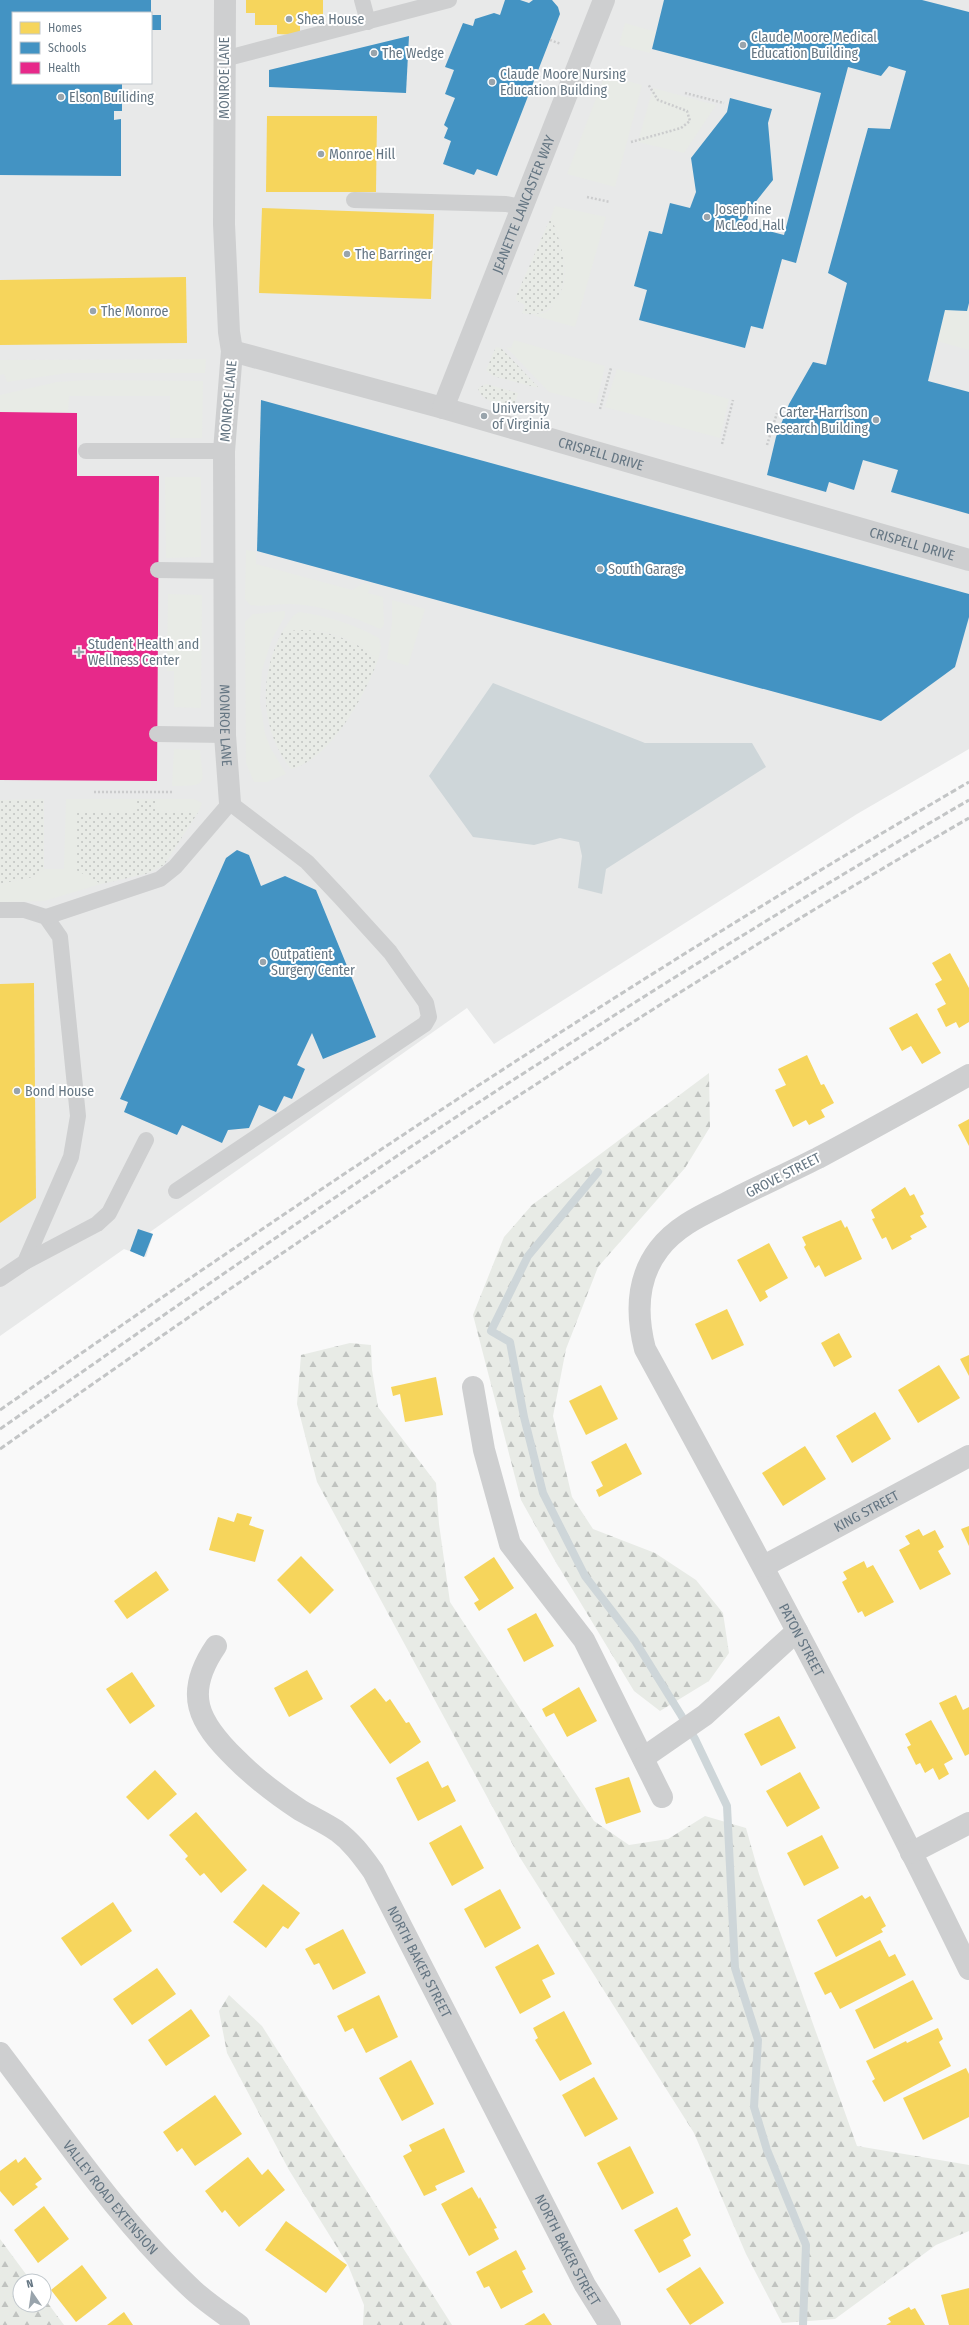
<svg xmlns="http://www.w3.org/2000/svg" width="969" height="2325" viewBox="0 0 969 2325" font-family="'Fira Sans Condensed',sans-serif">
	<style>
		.built { fill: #e8e9e9; fill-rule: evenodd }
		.grass { fill: url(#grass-dots) }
		.forest { fill: url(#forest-firs) }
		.garden { fill: #e8ebe6 }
		.water { fill: #ced6d9 }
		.homes { fill: #f6d55c }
		.schools { fill: #4393c3 }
		.health { fill: #e7298a }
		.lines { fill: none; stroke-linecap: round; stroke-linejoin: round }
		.stream { stroke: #ced6d9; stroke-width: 8 }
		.path { stroke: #cbcccd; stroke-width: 2.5; stroke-dasharray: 2 2; stroke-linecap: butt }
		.lane { stroke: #cecfd0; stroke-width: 16 }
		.street { stroke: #cecfd0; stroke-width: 22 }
		.rail { stroke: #c3c5c6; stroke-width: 3; stroke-dasharray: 6 3; stroke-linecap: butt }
		.poi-dot { fill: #99a4ac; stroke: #fff; stroke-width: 1.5 }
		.labels { text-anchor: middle; stroke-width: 4; stroke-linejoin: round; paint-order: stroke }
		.poi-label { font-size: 14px; fill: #657683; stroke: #fff; text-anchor: start }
		.street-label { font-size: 14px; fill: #657683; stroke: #fff }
	</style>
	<defs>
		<pattern id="grass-dots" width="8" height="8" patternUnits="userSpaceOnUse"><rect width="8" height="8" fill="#e8ebe6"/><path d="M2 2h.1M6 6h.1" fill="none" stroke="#c0c3c0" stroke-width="1.8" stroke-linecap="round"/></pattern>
		<pattern id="forest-firs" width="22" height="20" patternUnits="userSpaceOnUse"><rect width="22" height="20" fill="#e8ebe6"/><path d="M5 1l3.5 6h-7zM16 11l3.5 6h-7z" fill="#c0c3c0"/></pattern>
	</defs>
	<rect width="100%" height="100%" fill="#f9f9f9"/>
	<!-- built -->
	<path class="built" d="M0 0H969V749L857 814 494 1044 467 1008 150 1232 153 1234 146 1257 124 1249 0 1336ZM13 13H151V83H13Z"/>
	<!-- grass -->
	<g class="grass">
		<path d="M551 217C557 232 564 251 564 268 565 295 552 320 522 313L525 305 516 300V296Z"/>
		<polygon points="496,347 501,348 539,388 493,376 486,370"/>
		<path d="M486 384 518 393 514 407C502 404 482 403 478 388Z"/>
		<path d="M300 629C330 632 355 639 378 660 365 695 331 759 291 769 259 728 259 676 282 632Z"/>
		<polygon points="44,799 44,869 34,877 0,884 0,800"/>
		<polygon points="136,799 157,799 157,812 199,811 164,865 146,874 101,884 75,870 76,811 136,811"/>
	</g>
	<!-- forest -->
	<g class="forest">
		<polygon points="709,1073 710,1127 685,1168 598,1267 566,1349 553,1416 572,1497 593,1529 655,1553 696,1580 723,1613 729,1653 709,1681 660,1711 634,1691 554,1559 521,1500 473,1315 504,1237 532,1205"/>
		<polygon points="350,1343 371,1345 372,1370 378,1407 436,1483 439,1524 450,1602 594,1821 629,1845 668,1839 705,1816 746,1828 759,1874 857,2146 969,2165 969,2231 936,2245 835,2319 782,2323 746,2254 694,2133 519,1856 317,1482 297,1404 301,1355"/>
		<polygon points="229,1995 262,2026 452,2325 363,2325 364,2305 348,2265 289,2170 227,2053 219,2011"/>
		<polygon points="0,2239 31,2281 20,2281 20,2305 44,2305 44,2298 64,2325 0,2325"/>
	</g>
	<!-- garden -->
	<g class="garden">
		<polygon points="625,23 656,32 650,53 619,45"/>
		<polygon points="605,75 642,85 615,187 567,174"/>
		<polygon points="653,88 716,105 684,153 638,142"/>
		<path d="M555 206 606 217 575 327 532 315C536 314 543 314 547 311 550 310 553 305 555 302 574 279 561 241 551 217Z"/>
		<polygon points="969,303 969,350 937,341 945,310 967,311"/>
		<polygon points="514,340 605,366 596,404 549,392 506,347 511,348"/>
		<polygon points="206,359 205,373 67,373 7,382 4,374 0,375 0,360"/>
		<polygon points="617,369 729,399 720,438 605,407"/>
		<polygon points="88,380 203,381 202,438 170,438 170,396 69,396 68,412 0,412 0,395 57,382"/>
		<polygon points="165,477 201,477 201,557 166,558"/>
		<path d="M246 550 256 552V564L352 590 364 583 371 585 368 593 383 597 384 624 382 628 380 629C351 616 323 605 290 604 277 604 263 607 250 605L245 599Z"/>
		<polygon points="168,594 202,595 201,708 174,707 174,671 167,671"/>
		<polygon points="392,600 425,609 408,666 387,659 392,622"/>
		<polygon points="285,611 285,616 272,639 262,670 260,702 265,734 270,747 286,774 267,782 254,782 246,763 245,622 253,614"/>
		<path d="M299 612C328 616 353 624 379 638L381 647 378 660C352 636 317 625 282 632L293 616Z"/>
		<path d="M174 749 200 750C203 785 210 786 172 786Z"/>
		<polygon points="66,799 136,799 136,811 76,811 76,870 101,884 44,901 0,902 0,884 34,877 44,869 64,869"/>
		<polygon points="157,799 194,799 202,803 199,811 157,812"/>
	</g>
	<!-- water -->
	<polygon class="water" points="493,683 645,743 752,743 766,767 606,869 602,894 578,888 582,856 579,842 560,838 534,845 473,837 429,776"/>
	<!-- homes -->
	<g class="homes">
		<polygon points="246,0 323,0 323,25 300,25 300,35 277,34 277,25 255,25 255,13 246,13"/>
		<polygon points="267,116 377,116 376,192 266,192"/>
		<polygon points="262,208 434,214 431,299 259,293"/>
		<polygon points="186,277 187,343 0,345 0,280"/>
		<polygon points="950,953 969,988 969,1022 959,1028 956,1022 946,1027 937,1009 946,1004 935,984 942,980 932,963"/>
		<polygon points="34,983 36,1198 0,1223 0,984"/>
		<polygon points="917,1013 941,1053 922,1064 911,1046 902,1051 889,1028"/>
		<polygon points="807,1055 821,1085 824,1084 834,1103 821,1110 825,1117 809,1125 806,1120 793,1127 775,1090 786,1085 778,1069"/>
		<polygon points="969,1119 969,1146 958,1125"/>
		<polygon points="905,1187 910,1196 914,1194 924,1214 920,1216 927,1227 910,1236 912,1239 892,1250 886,1237 882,1239 872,1219 875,1218 871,1210"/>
		<polygon points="841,1220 845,1228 847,1226 862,1259 825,1277 819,1265 815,1268 804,1247 806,1245 802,1237"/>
		<polygon points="769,1243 788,1278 765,1291 768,1297 760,1302 737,1260"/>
		<polygon points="727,1309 744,1345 712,1360 695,1324"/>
		<polygon points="839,1333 852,1357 834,1367 821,1343"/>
		<polygon points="969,1355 969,1376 960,1359"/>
		<polygon points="939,1365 960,1398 918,1423 898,1390"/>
		<polygon points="436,1377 443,1415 405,1422 400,1394 393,1396 391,1387"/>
		<polygon points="601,1385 618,1419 586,1435 569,1401"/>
		<polygon points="875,1412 891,1439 852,1463 836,1436"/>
		<polygon points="626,1443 642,1474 599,1497 596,1490 603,1486 591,1462"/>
		<polygon points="805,1446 826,1479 783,1506 762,1473"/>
		<polygon points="237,1513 252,1517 249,1525 264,1530 255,1562 209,1550 218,1517 234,1522"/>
		<polygon points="969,1526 969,1546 961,1529"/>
		<polygon points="919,1529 923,1536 935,1530 944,1547 938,1551 951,1574 920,1590 899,1550 910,1544 905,1536"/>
		<polygon points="301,1556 334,1590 310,1614 277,1580"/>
		<polygon points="494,1557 514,1588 479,1611 474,1603 479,1600 464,1577"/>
		<polygon points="864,1561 867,1568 873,1565 894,1602 865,1617 862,1611 858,1613 842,1582 847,1579 843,1572"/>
		<polygon points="156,1571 169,1590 127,1619 114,1601"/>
		<polygon points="536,1613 554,1646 524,1662 507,1629"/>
		<polygon points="307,1670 323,1699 289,1717 274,1688"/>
		<polygon points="132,1672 155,1706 130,1724 106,1689"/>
		<polygon points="579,1687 597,1721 567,1737 554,1713 546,1717 542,1709"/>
		<polygon points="375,1688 386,1702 390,1699 406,1723 409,1722 421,1742 390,1764 350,1706"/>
		<polygon points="956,1695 963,1710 969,1707 969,1754 965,1756 939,1703"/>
		<polygon points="779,1716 796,1748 761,1766 744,1734"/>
		<polygon points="931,1720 953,1759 944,1764 949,1774 939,1780 933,1768 925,1773 920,1763 916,1765 907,1747 911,1745 905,1734"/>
		<polygon points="428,1761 442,1788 448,1785 456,1801 418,1821 396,1778"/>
		<polygon points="155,1770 177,1794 148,1820 126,1797"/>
		<polygon points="800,1772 820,1808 787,1827 766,1791"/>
		<polygon points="629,1777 641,1812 606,1824 595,1788"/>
		<polygon points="196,1812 247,1870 221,1893 204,1873 200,1876 185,1859 188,1856 169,1835"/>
		<polygon points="461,1825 484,1868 452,1886 429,1843"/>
		<polygon points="822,1835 839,1868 804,1886 787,1853"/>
		<polygon points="263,1884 300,1913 288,1929 283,1926 266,1948 233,1922"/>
		<polygon points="500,1889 521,1928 485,1948 464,1909"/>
		<polygon points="862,1895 865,1899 870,1896 886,1926 881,1929 883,1932 836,1957 817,1920"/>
		<polygon points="113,1902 132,1931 81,1966 61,1938"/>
		<polygon points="343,1929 366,1973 333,1990 319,1963 314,1965 305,1949"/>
		<polygon points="880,1940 889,1957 895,1954 906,1975 840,2009 831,1992 825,1995 814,1973"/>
		<polygon points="538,1944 555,1974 542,1980 551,1997 520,2014 495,1967"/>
		<polygon points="157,1968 176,1994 132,2025 113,1999"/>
		<polygon points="913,1980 933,2019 874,2049 855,2010"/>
		<polygon points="379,1995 398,2037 366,2053 353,2028 345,2032 337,2016"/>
		<polygon points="191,2009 210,2036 166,2066 148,2040"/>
		<polygon points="564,2011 592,2064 560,2081 535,2040 538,2038 533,2028"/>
		<polygon points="938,2028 943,2039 939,2042 951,2066 884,2102 872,2081 875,2079 866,2061 906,2041 907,2043"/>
		<polygon points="411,2060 434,2104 402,2121 379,2078"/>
		<polygon points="966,2068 969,2074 969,2117 923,2140 903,2098"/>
		<polygon points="594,2077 618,2119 585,2137 562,2095"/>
		<polygon points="215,2095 242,2134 195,2166 182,2148 177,2152 163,2132"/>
		<polygon points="444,2128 465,2172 435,2186 437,2190 424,2196 403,2156 412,2151 409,2145"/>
		<polygon points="630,2146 654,2193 622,2210 597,2163"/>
		<polygon points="25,2157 42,2179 35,2184 38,2187 13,2206 0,2191 0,2171 16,2159 18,2163"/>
		<polygon points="248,2157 262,2175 268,2169 285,2190 239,2227 225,2210 222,2213 205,2191"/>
		<polygon points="472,2187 479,2199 480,2197 497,2228 494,2229 499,2239 469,2256 441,2204"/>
		<polygon points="44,2206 69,2239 38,2263 14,2230"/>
		<polygon points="677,2207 691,2235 683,2240 691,2256 659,2273 634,2230"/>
		<polygon points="286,2221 347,2265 326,2293 265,2250"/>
		<polygon points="516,2250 526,2269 522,2271 533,2292 501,2309 489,2286 484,2288 476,2272"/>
		<polygon points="82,2265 107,2298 76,2322 51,2290"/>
		<polygon points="700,2267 724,2303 690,2325 666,2289"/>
		<polygon points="969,2288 969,2325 949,2325 941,2295"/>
		<polygon points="909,2307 911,2310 915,2308 925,2325 886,2325 891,2322 888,2318"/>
		<polygon points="124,2312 133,2325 107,2325"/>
		<polygon points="544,2313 552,2325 524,2325"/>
	</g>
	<!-- schools -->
	<g class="schools">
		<polygon points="0,0 151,0 151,13 13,13 13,83 122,83 122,111 114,111 114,120 121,119 121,176 0,175"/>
		<polygon points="505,0 520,0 529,3 533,0 552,0 558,7 560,14 497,176 477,169 474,175 443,164 451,141 444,138 448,128 444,125 455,98 445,94 454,70 445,67 463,23 473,26 475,19 494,13 500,15"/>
		<polygon points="664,0 922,0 969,12 969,303 967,311 945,310 928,381 969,392 969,514 891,492 898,470 863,460 854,490 829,482 826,492 767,475 776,437 789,404 813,362 826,365 847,283 828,273 868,128 890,129 906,71 889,66 881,76 848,67 796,263 782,259 763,329 751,326 745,348 639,320 647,290 634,286 649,231 662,234 670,203 690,208 696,192 691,158 727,112 730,98 772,109 768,123 773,180 750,209 746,225 784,235 821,93 652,49"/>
		<rect x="151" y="15" width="10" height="15"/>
		<polygon points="409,36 406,93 269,87 269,70"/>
		<polygon points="261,400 969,594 969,617 955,667 881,721 257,551"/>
		<polygon points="237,850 249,855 261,886 285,876 316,890 376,1037 323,1059 312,1033 297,1065 305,1069 292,1099 284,1096 276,1112 259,1105 249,1128 228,1130 222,1143 182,1125 177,1135 124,1112 128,1102 120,1099 226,858"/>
		<polygon points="138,1229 153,1234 144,1257 130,1251"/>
	</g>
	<!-- health -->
	<polygon class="health" points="0,412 77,413 77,476 159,476 157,781 0,780"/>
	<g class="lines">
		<!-- stream -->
		<polyline class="stream" points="598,1172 528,1256 491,1331 510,1342 524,1417 543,1493 585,1576 635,1641 681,1715 695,1739 727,1806 735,1968 758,2040 754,2107 767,2150 806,2245 803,2325"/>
		<!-- path -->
		<g class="path">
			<polyline points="550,40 561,44"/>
			<polyline points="685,93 724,103"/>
			<polyline points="631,142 681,128 690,121 687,111 658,100 648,84"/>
			<polyline points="587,197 610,202"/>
			<polyline points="600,409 611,368"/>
			<polyline points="722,444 733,400"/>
			<polyline points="767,445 777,413"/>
			<polyline points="94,792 173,792"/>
		</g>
		<!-- lane -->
		<g class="lane">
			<polyline points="362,0 368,22"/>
			<polyline points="224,59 449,0"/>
			<polyline points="354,200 506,204 522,207"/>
			<polyline points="86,451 224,451"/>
			<polyline points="158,570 224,571"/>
			<polyline points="157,734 225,735"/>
			<polyline points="0,910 24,910 46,917 60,937 78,1116 71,1157 25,1262 0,1279"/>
			<polyline points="46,917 160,879 175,867 230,803 307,862 340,897 390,952 426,1003 429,1017 425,1024 176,1191"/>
			<polyline points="25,1262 97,1224 109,1213 146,1140"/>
		</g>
		<!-- street -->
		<g class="street">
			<path id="s1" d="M225 0 224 224 229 332 232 351 224 451 225 735 230 803"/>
			<path id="s2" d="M232 351 443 408 969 560"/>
			<path id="s3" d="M443 408 604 0"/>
			<path id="s4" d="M969 1075C919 1103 869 1131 818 1158 790 1172 762 1185 734 1199 707 1213 678 1224 659 1249 636 1279 636 1314 645 1349 757 1554 867 1759 969 1969"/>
			<polyline points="473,1387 484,1450 510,1544 584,1640 662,1797"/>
			<path id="s5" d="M764 1566 969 1456"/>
			<path id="s6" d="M216 1646C183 1694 198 1722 236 1759 255 1778 277 1795 300 1810 312 1817 325 1823 337 1831 352 1842 362 1856 373 1871L585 2285 610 2325"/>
			<polyline points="643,1758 705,1715 797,1631"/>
			<polyline points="911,1853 969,1823"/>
			<path id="s7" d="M0 2053C61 2133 119 2221 193 2290 207 2303 224 2314 239 2325"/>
		</g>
		<!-- rail -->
		<g class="rail">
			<path d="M0 1410C315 1189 636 976 969 782"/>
			<path d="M0 1429C137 1334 273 1238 412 1146 594 1026 780 910 969 800"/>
			<path d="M0 1449C315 1227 635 1011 969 818"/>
		</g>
	</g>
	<!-- markers -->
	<g class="poi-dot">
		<circle cx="289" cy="19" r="4"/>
		<circle cx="743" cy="45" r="4"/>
		<circle cx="374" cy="53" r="4"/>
		<circle cx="492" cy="82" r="4"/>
		<circle cx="61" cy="97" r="4"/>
		<circle cx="321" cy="154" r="4"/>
		<circle cx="707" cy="217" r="4"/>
		<circle cx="347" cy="254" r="4"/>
		<circle cx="93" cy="311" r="4"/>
		<circle cx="484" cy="416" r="4"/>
		<circle cx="876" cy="420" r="4"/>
		<circle cx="600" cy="569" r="4"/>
		<path d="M77 646h4v4h4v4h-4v4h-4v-4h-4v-4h4z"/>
		<circle cx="263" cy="962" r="4"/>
		<circle cx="17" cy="1091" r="4"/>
	</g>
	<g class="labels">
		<!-- poi labels -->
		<g class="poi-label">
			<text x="297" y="24">Shea House</text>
			<text x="751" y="42">Claude Moore Medical<tspan x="751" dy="16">Education Building</tspan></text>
			<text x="382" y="58">The Wedge</text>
			<text x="500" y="79">Claude Moore Nursing<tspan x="500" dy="16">Education Building</tspan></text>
			<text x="69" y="102">Elson Builiding</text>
			<text x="329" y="159">Monroe Hill</text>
			<text x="715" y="214">Josephine<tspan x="715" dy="16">McLeod Hall</tspan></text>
			<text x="355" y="259">The Barringer</text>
			<text x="101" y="316">The Monroe</text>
			<text x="492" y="413">University<tspan x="492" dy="16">of Virginia</tspan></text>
			<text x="868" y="417" text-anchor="end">Carter-Harrison<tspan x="868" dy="16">Research Building</tspan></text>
			<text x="608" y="574">South Garage</text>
			<text x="88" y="649">Student Health and<tspan x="88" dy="16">Wellness Center</tspan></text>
			<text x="271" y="959">Outpatient<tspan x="271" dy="16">Surgery Center</tspan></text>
			<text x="25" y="1096">Bond House</text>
		</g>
		<!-- street labels -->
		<g class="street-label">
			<text transform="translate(224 78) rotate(-90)" y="5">MONROE LANE</text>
			<text dy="5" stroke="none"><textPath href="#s3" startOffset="219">JEANETTE LANCASTER WAY</textPath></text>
			<text transform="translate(228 401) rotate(-85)" y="5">MONROE LANE</text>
			<text dy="5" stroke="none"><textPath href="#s2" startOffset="383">CRISPELL DRIVE</textPath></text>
			<text dy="5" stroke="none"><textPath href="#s2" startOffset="707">CRISPELL DRIVE</textPath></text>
			<text dy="5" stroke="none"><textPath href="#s1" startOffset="726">MONROE LANE</textPath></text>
			<text transform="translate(783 1175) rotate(-27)" y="5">GROVE STREET</text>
			<text dy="5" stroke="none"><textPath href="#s5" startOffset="116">KING STREET</textPath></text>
			<text dy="5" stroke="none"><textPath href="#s4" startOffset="792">PATON STREET</textPath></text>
			<text dy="5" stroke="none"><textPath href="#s6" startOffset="410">NORTH BAKER STREET</textPath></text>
			<text dy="5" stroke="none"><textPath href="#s7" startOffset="182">VALLEY ROAD EXTENSION</textPath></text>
			<text dy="5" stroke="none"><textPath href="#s6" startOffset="734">NORTH BAKER STREET</textPath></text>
		</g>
	</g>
	<!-- legend -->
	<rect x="12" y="12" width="140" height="72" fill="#ffffff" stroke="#c1c8cd"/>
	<rect x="20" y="22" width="20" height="12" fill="#f6d55c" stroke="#c1c8cd"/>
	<text x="48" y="32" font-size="12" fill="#657683">Homes</text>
	<rect x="20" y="42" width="20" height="12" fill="#4393c3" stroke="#c1c8cd"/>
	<text x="48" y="52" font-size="12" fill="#657683">Schools</text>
	<rect x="20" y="62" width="20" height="12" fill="#e7298a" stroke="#c1c8cd"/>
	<text x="48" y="72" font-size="12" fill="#657683">Health</text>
	<!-- north arrow -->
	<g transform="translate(32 2293) rotate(347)"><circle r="19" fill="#ffffff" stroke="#c1c8cd"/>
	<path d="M0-3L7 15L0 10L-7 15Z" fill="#99a4ac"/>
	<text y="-6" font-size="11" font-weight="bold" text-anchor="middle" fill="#657683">N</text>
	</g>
</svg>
